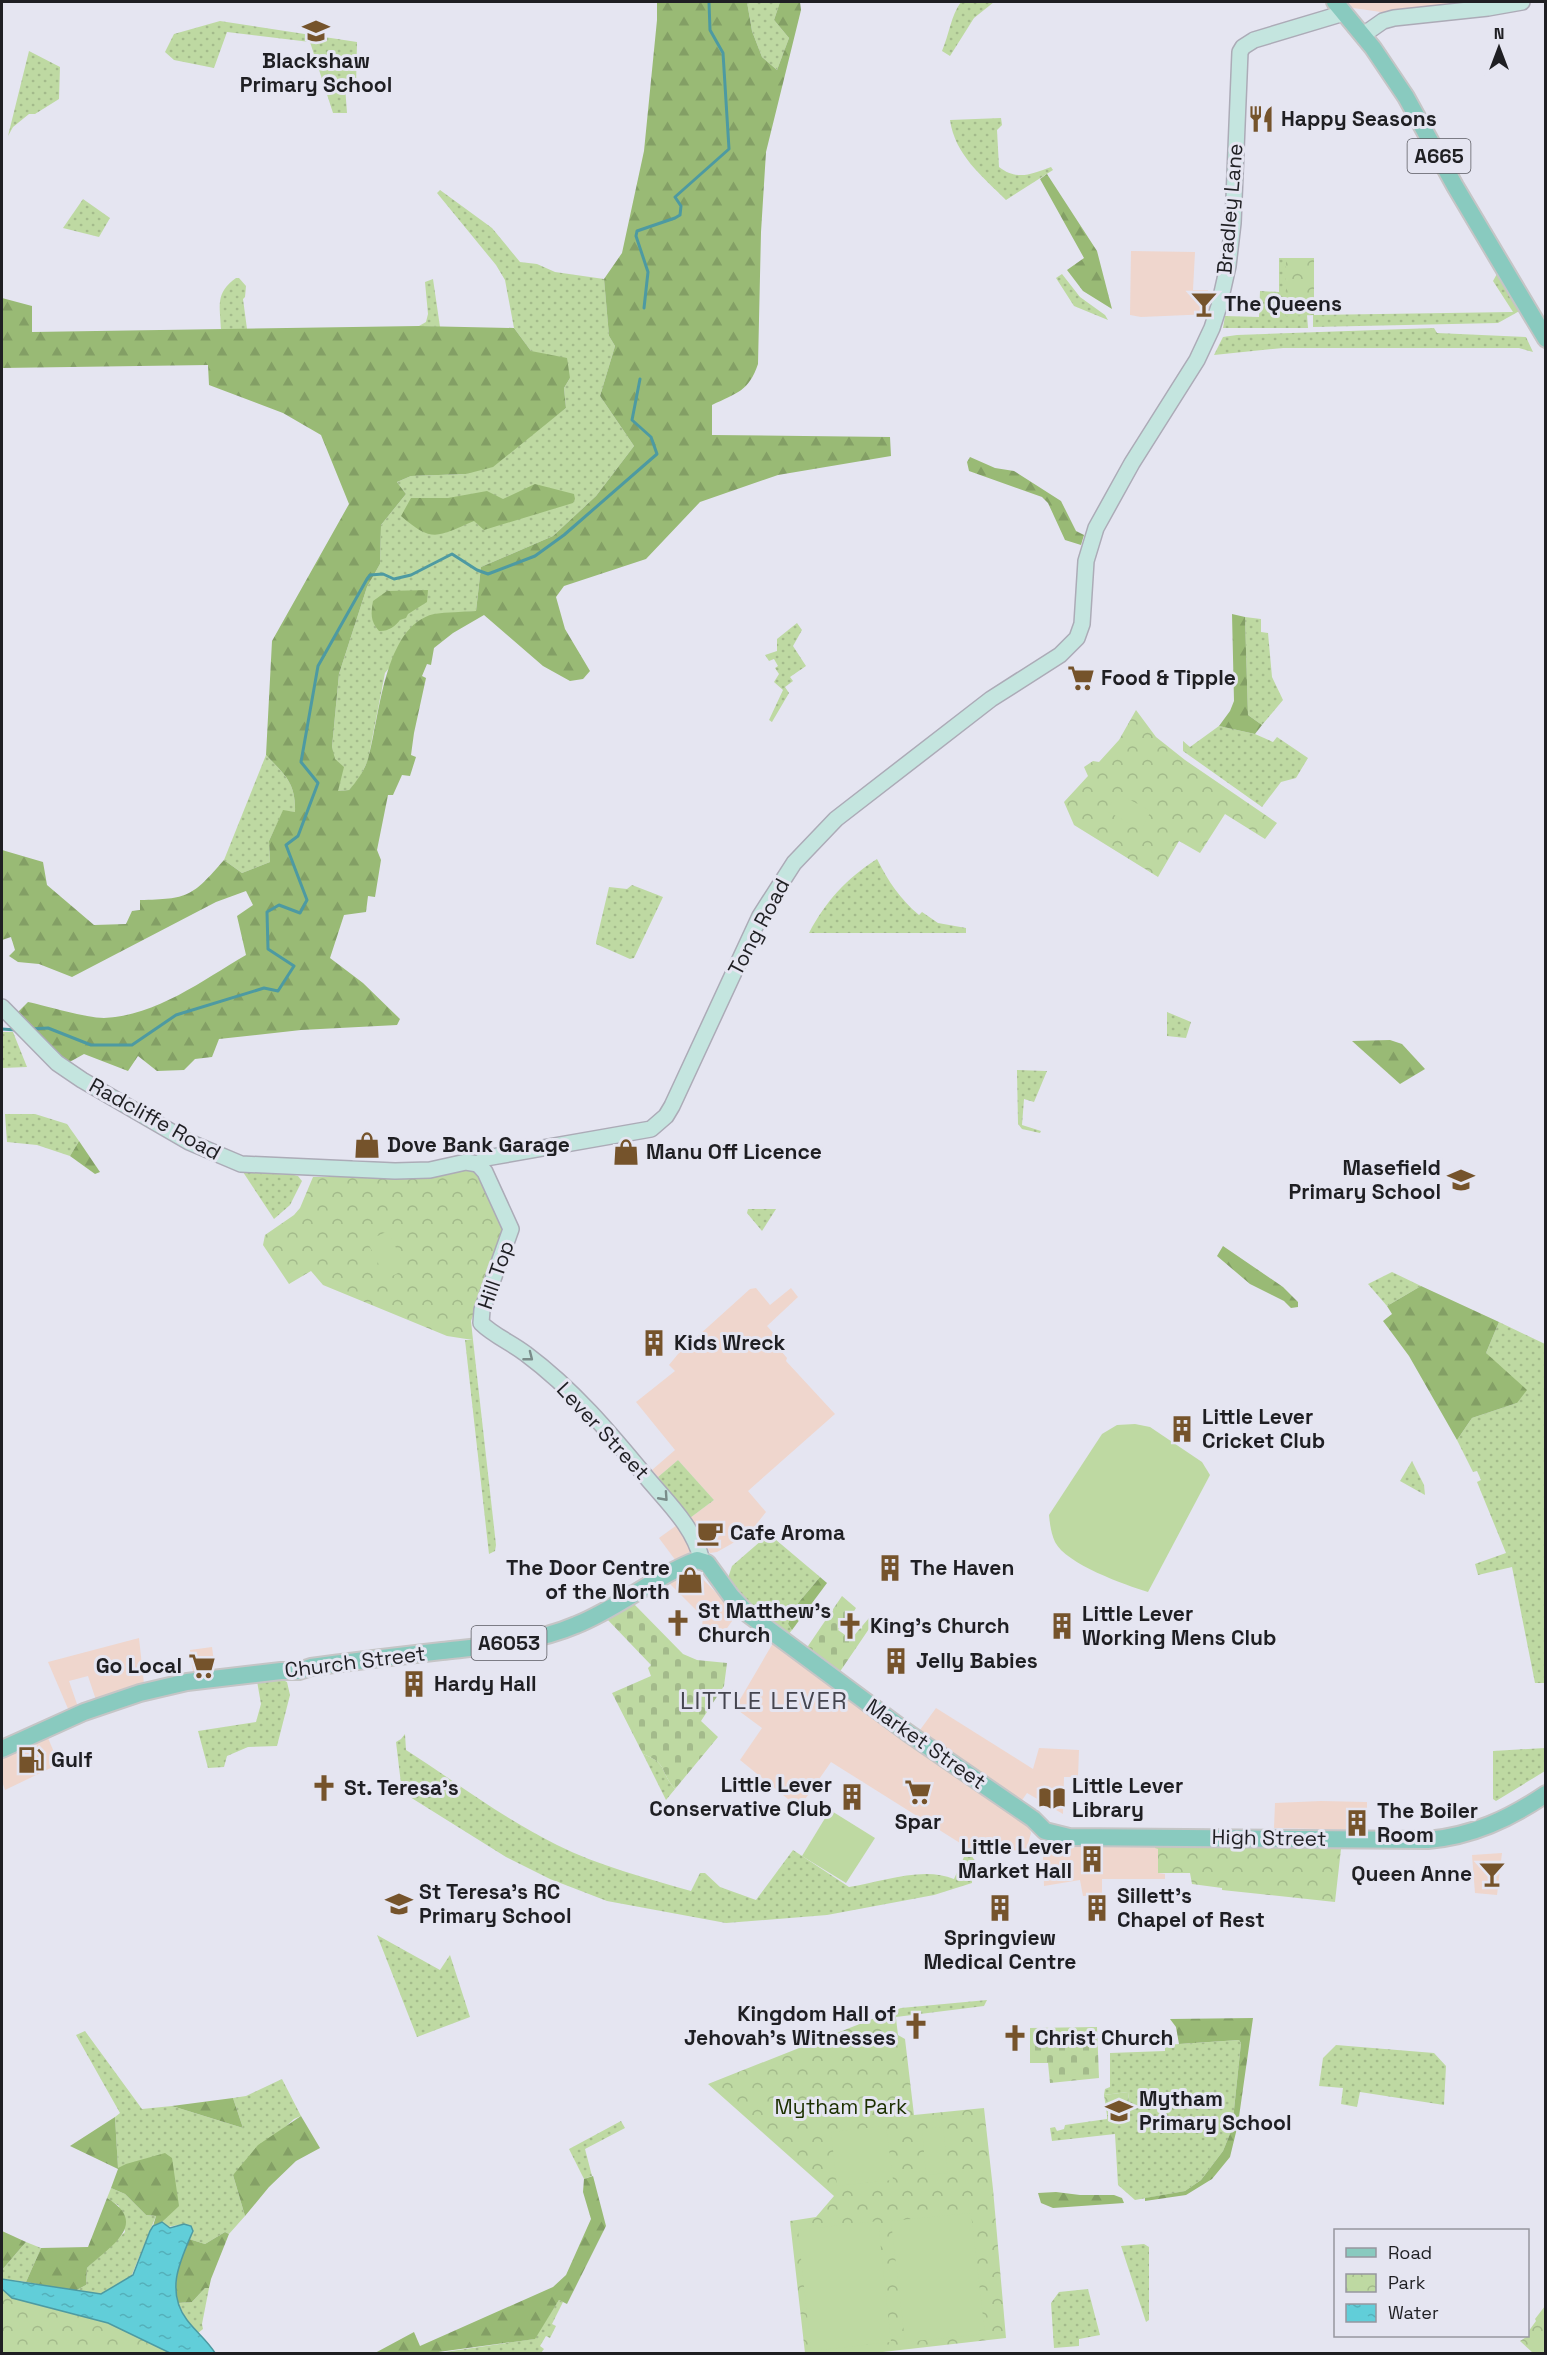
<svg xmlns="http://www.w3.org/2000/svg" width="1547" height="2355" viewBox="0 0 1547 2355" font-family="'Space Grotesk',sans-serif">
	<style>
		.commercial { fill: #efd6cd }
		.grass { fill: url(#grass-dots) }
		.forest { fill: url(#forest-firs) }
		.cemetery { fill: url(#cemetery-stones) }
		.park { fill: url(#park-crowns) }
		.pitch { fill: #bed9a2 }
		.water { fill: url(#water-ripples); stroke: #4d9aa2; stroke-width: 1.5 }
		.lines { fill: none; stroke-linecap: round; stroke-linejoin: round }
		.stream { stroke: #4d9aa2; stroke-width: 3 }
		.secondary-casing { stroke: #acabb7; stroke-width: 18 }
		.primary-casing { stroke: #c5c5c6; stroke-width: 20 }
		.secondary { stroke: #c4e5df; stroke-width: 15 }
		.primary { stroke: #89cabf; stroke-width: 16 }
		.oneway { stroke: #7a8c8a }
		.labels { text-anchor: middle; stroke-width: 6; stroke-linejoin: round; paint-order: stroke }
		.shield { fill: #e5e5f1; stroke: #5a5a61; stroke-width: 1.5 }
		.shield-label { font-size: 20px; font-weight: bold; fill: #1f1f23 }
		.poi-label { font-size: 21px; font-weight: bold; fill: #1f1f23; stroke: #e5e5f1; text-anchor: start }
		.street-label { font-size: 21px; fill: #1f1f23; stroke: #e5e5f1 }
		.park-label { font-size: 21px; fill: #1c3000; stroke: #e5e5f1 }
		.quarter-label { font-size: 24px; letter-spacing: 1.5px; fill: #45454f; stroke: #e5e5f1 }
	</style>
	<defs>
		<pattern id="grass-dots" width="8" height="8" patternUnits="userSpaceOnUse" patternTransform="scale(1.5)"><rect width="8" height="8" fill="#bed9a2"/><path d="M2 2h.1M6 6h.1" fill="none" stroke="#a3ba8b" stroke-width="1.8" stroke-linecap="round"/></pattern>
		<pattern id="forest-firs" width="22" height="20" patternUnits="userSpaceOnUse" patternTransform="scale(1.5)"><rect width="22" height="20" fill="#99ba75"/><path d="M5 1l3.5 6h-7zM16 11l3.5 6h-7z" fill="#839f65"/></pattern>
		<pattern id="cemetery-stones" width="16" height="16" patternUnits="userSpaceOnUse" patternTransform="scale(1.5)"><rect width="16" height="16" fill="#bed9a2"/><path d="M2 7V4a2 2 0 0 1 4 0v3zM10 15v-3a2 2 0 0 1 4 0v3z" fill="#a3ba8b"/></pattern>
		<pattern id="park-crowns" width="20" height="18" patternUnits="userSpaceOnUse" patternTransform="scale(1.5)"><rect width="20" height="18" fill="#bed9a2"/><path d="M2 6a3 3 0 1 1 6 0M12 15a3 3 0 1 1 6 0" fill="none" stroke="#a3ba8b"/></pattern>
		<pattern id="water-ripples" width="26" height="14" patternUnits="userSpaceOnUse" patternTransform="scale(1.5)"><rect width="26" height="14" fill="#61ced9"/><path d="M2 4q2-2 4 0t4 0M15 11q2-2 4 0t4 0" fill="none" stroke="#54b0ba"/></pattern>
	</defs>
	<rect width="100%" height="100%" fill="#e5e5f1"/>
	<!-- commercial -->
	<g class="commercial">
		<polygon points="1348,2 1475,2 1388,13 1353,8"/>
		<polygon points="1131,251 1195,252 1193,290 1208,290 1209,296 1216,296 1211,314 1141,317 1130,315"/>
		<polygon points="756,1288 770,1305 791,1288 798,1297 767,1326 774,1334 770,1338 787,1358 786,1361 835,1414 748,1491 766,1512 755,1526 740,1539 717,1552 710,1553 690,1518 714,1500 678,1460 658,1477 652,1470 675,1450 636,1402 675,1371 669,1365 678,1354 750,1289"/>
		<polygon points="677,1525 694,1549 676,1561 659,1538"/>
		<polygon points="693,1569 737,1614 725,1631 702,1627 703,1617 669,1583"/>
		<polygon points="139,1638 144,1684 96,1700 88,1676 69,1681 78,1707 69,1711 48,1662"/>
		<polygon points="773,1643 820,1679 830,1666 920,1730 936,1708 1033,1769 1039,1748 1079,1750 1078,1777 1064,1777 1063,1814 1027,1793 1013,1813 1028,1825 1031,1833 1026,1851 968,1848 831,1762 799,1808 740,1760 762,1728 735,1708"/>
		<polygon points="212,1647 215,1669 209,1671 193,1672 190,1650"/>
		<polygon points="48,1738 59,1764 5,1790 2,1781 2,1757"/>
		<polygon points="1321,1801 1367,1802 1367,1830 1274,1828 1275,1803"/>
		<polygon points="1115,1844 1155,1844 1155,1847 1158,1849 1158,1873 1165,1874 1165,1879 1102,1879 1102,1895 1083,1896 1080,1880 1044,1886 1043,1857 1049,1849"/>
		<polygon points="1502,1853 1497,1895 1475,1893 1472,1855"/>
	</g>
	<!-- grass -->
	<g class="grass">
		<polygon points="747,2 780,2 774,20 789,38 777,70 762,57 752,31"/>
		<path d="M961 2H994L974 18 950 56 942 51C949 35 951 15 961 2Z"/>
		<polygon points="220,21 357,42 356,87 345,86 347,113 333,113 310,42 227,32 214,68 174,60 165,52 174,34"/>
		<polygon points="29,51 60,67 59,99 35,114 29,114 13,127 8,136"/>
		<path d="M1001 118 1002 125 997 130 999 167C1017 181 1032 174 1051 167L1053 170 1006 200C982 176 955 155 950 120Z"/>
		<polygon points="440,190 492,228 520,262 537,264 555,272 604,279 609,336 615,346 600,396 634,446 596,496 553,536 481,567 476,611 432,615 385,673 368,760 359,779 349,790 338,791 332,747 339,674 367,587 380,564 381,525 406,494 397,482 411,476 466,474 532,434 566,408 564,388 570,378 531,351 514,328 505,280 496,265 437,193"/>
		<polygon points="83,199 110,218 99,237 63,228"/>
		<polygon points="1279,258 1286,258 1286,315 1307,315 1308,328 1223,328 1225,316 1259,317 1260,291 1279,292"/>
		<polygon points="1498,272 1523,309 1498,323 1313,327 1313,315 1513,312 1493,281"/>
		<polygon points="1062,274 1080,297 1105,315 1108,320 1074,306 1056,278"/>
		<path d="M236 278H239L246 286 245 297 243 299 247 329H221C220 305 215 293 236 278Z"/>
		<polygon points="433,279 440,327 419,326 426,322 428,314 425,282"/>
		<polygon points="1434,328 1437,333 1526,337 1533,352 1519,348 1283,348 1214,355 1223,337 1237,335"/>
		<polygon points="1245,617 1261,619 1261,632 1268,633 1272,677 1283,700 1262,725 1248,715"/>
		<polygon points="797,623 802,630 793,646 806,666 790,677 793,681 785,687 789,693 772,722 769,720 783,690 774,682 779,674 775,668 778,666 774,659 769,661 765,655 777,651 777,639"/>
		<polygon points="1219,726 1255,734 1273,742 1277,737 1308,758 1296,778 1281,782 1262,807 1183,751 1183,741 1190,747"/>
		<path d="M266 755C285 775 296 783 295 812L283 811 269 841 270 862 242 873 224 860Z"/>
		<path d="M877 859C888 881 900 899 919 915L922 912 938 923 966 928V933H809C826 901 846 879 877 859Z"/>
		<polygon points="632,885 663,897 634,958 630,959 596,944 596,942 609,887 627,889"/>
		<polygon points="1167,1012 1191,1022 1186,1038 1167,1036"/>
		<polygon points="2,1032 13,1032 27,1067 2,1068"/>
		<polygon points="1017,1070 1047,1071 1034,1102 1024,1099 1022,1125 1041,1131 1040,1133 1022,1129 1018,1124"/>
		<polygon points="5,1114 35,1114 67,1124 79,1141 70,1156 37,1145 7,1142"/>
		<polygon points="243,1172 294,1175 298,1176 302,1181 290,1205 274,1219"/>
		<polygon points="748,1209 776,1209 762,1231 747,1213"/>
		<polygon points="1392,1272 1421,1286 1387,1306 1368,1284"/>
		<polygon points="1499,1322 1545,1344 1545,1683 1535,1683 1512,1567 1478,1575 1475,1564 1506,1553 1477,1482 1481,1480 1477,1471 1473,1472 1457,1440 1472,1418 1517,1403 1486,1353"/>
		<polygon points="465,1340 473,1340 496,1545 495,1551 489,1554"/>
		<polygon points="678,1460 714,1500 690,1518 658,1477"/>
		<polygon points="1412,1461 1424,1485 1425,1495 1400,1481"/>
		<polygon points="769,1534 820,1577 793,1609 788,1624 792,1630 788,1635 754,1608 728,1578 732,1566"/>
		<polygon points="281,1679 287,1682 290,1695 277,1746 248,1747 227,1756 224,1767 208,1768 198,1731 256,1722 261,1704 257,1681"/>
		<path d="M405 1734 406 1750C456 1782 504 1819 557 1845 599 1866 646 1878 691 1891L700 1873H705L720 1887 756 1900 793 1850 849 1887C881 1882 923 1866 954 1879L968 1848 973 1858 984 1871 972 1873V1883L934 1895 827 1915 726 1923 607 1901 550 1879 506 1857 402 1792 396 1742 401 1739Z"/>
		<polygon points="1545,1748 1545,1771 1496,1801 1493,1799 1493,1751"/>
		<path d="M643 1754C669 1764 659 1771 675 1789L666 1800Z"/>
		<polygon points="377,1935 440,1970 450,1955 470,2017 417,2037"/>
		<polygon points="987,2000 984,2006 896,2017 895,2010 901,2008"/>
		<polygon points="85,2031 142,2109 172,2106 243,2128 233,2098 246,2096 282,2079 301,2116 294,2119 233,2175 245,2216 229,2234 225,2232 205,2244 189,2239 193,2231 178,2225 168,2227 162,2222 166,2217 118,2169 115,2117 120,2113 76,2035"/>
		<polygon points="1239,2040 1241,2043 1232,2129 1223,2151 1201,2180 1185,2191 1135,2200 1118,2185 1115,2134 1052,2141 1050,2128 1055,2127 1057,2131 1064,2129 1065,2125 1107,2119 1107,2115 1130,2112 1128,2092 1104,2095 1105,2089 1110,2087 1110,2053 1165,2051 1165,2045"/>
		<polygon points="1336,2045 1434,2053 1446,2066 1444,2105 1360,2092 1357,2107 1341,2104 1343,2088 1319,2086 1323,2058"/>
		<polygon points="621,2121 625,2128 585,2149 592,2176 584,2179 569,2149"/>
		<polygon points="111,2188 125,2194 146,2215 156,2216 131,2277 101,2294 75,2291 86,2285 87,2268 125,2232 119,2206 107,2198"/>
		<polygon points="26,2242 41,2248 26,2282 2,2279 2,2270"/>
		<polygon points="1144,2244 1149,2247 1149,2320 1146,2322 1121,2246"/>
		<polygon points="205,2288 209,2288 202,2324 203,2329 198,2333 186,2319 178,2303 192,2302"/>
		<polygon points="1088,2289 1100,2335 1079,2339 1079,2346 1054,2348 1051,2303 1059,2292"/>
		<polygon points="559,2300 563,2302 552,2324 556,2326 550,2338 546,2336 540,2346 544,2349 541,2353 431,2354 534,2339"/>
	</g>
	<!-- forest -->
	<g class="forest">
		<path d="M657 2H747L752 31 762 57 777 70 789 38 774 20 780 2H800L801 10 766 152 761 232 758 364C749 391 737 393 712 405V435L890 437 891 456 778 475 700 502 646 559 564 586 556 597 565 629 590 671 583 679 570 681 543 666 484 615 453 633 434 648 431 665 427 664 422 676 426 678 414 733 411 755 416 757 410 776 402 775 393 795H388L377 850 381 860 375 897 368 896 366 912 344 915 330 958 363 983 400 1019 397 1025 301 1030 219 1039 212 1057 195 1059 184 1070 157 1071 138 1056 128 1071 84 1054 66 1064 17 1013 28 1002C47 1006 86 1018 104 1018 156 1016 203 980 246 955L237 916 253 905 246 891 216 902 72 977 39 964 18 962 9 956 15 950 11 937 2 940V850L43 862 47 885 94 925 126 924 132 911 140 910V900C188 899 192 897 224 860L242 873 270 862 269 841 283 810 295 812C296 783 285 775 266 755L272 641 349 504 321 435 283 413 209 385 208 365 2 368V298L32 306V332L419 326 514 328 531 351 567 358 570 378 564 388 566 408 493 467 466 474 411 476 397 482 406 494 381 525 380 564 367 587 339 674 332 747 335 759 344 767 338 791 349 790C357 781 364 771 368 759 380 719 383 626 434 614 447 612 462 612 476 611L481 567 553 536 596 496 634 446 600 396 615 346 609 336 604 279 622 253 644 151 657 20Z"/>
		<polygon points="1047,174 1097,251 1112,309 1083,291 1067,270 1084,258 1040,179"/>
		<polygon points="970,457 995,468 1014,471 1061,501 1076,531 1084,535 1081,545 1065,540 1048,503 1042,497 969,471 967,462"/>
		<path d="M535 484 574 494 575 499 573 503 484 530 474 521C438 536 433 544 401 516L411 498H448L487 491 503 499Z"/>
		<path d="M428 590 427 602 408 614 406 618 400 620C396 626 387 632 379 631 370 621 371 613 373 601L387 591Z"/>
		<polygon points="1232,614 1245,617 1248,715 1262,725 1255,734 1219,726 1230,711 1234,701"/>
		<polygon points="1390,1040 1402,1044 1425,1069 1400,1084 1352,1041"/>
		<polygon points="79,1141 100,1172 95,1174 70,1156"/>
		<polygon points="1223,1246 1283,1287 1298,1302 1298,1307 1291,1308 1284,1301 1250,1284 1217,1256"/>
		<polygon points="1421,1286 1499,1322 1486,1353 1527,1390 1517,1403 1472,1418 1457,1440 1409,1356 1383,1321 1392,1314 1387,1306"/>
		<polygon points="820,1577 827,1583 792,1630 788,1624 793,1609"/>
		<polygon points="1253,2018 1238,2124 1230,2157 1212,2179 1186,2195 1145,2201 1145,2198 1185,2191 1201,2180 1223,2151 1232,2129 1241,2043 1239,2040 1179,2044 1176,2027 1170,2019"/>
		<polygon points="233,2098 243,2128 172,2106"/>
		<polygon points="301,2116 320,2148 296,2161 269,2187 245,2216 233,2175 258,2145"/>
		<polygon points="115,2117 118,2168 126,2164 165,2153 172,2158 179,2206 162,2222 153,2226 156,2216 146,2215 125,2194 111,2188 118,2169 70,2146"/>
		<polygon points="593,2176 606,2226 567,2304 559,2300 535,2339 431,2353 375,2353 414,2332 420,2346 553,2287 566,2275 591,2219 583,2192 584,2179"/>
		<polygon points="1056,2192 1080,2195 1114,2195 1122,2198 1124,2203 1053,2208 1041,2203 1038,2193"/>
		<path d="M107 2198C150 2224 110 2246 87 2268L86 2285 75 2291 26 2282 41 2248 88 2247Z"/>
		<polygon points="2,2231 26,2242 2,2270"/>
		<path d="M225 2232 229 2234 211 2279 209 2288H205L192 2302 178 2303C172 2279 180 2261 189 2239L205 2244Z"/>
	</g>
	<!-- cemetery -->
	<g class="cemetery">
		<polygon points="842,1596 856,1608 853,1613 851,1612 838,1630 851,1639 869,1618 873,1623 839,1673 806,1649"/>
		<path d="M633 1603 683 1654 697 1660 727 1663 724 1686 701 1721 718 1737 675 1789C659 1771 669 1764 643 1754L612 1693 651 1676 648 1668 651 1665 606 1618Z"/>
		<polygon points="1097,2027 1099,2078 1050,2083 1048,2063 1030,2063 1030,2028"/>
	</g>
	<!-- park -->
	<g class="park">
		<polygon points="1286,258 1314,258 1314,315 1286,316"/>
		<polygon points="1136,710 1156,737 1185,760 1277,823 1265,839 1225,814 1200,853 1179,841 1158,877 1074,825 1064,802 1088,776 1084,767 1093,761 1099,762 1119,740"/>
		<polygon points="466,1168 478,1172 504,1229 501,1241 471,1321 473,1340 447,1336 323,1285 311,1271 289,1284 263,1245 265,1235 294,1215 300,1208 313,1177 400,1177"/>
		<polygon points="1155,1844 1341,1849 1335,1902 1222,1890 1222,1888 1192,1884 1190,1873 1158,1873 1158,1849 1155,1848"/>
		<polygon points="895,2010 898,2035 905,2039 914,2115 984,2108 993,2189 1006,2338 874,2353 805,2353 790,2221 816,2217 834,2196 708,2084"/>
		<polygon points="1128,2092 1130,2112 1107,2115 1104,2095"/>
		<polygon points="2,2279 96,2294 210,2346 215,2353 2,2353"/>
		<polygon points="1545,2306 1545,2353 1533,2353 1520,2341 1528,2336 1528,2332 1536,2321 1535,2319"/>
	</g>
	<!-- pitch -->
	<g class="pitch">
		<polygon points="1117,793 1151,811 1141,830 1107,811"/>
		<polygon points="388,1231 406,1269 386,1279 367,1241"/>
		<path d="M1135 1424 1150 1427 1202 1462 1210 1475 1148 1592C1125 1585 1066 1564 1055 1542 1051 1533 1050 1525 1049 1515L1102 1434 1117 1425Z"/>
		<polygon points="830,1810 875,1838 846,1883 802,1856"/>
		<polygon points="886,2126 893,2180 837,2186 831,2132"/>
		<polygon points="943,2127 948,2173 926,2175 922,2129"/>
		<polygon points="971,2213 985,2334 905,2342 891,2221"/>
		<polygon points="878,2221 891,2342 811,2351 798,2230"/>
	</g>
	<!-- water -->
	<path class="water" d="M162 2222 170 2228 184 2224 191 2226 193 2231C180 2261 165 2291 187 2320 196 2332 208 2341 215 2353H170L108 2323 12 2298 2 2289V2279L101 2294 133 2275 150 2231 153 2226Z"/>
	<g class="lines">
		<!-- stream -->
		<g class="stream">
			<polyline points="644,308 648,272 636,236 637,231 675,218 680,215 681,206 675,197 729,149 723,53 710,30 709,2"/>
			<polyline points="2,1029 16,1030"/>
			<polyline points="31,1029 48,1028 91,1045 132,1045 176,1015 264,988 278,991 294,966 268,949 267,912 279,905 300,913 307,900 286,845 298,836 318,783 301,762 318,666 367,579 370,575 383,574 394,579 411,575 452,554 477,570 488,574 535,556 564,535 657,454 651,437 632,420 640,379"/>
		</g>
		<defs>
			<g id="secondary">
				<polyline points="1363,35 1383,21 1394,18 1488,8 1522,2"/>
				<polyline points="2,1007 57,1063 82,1080 189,1142 241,1164 395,1171 430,1170 466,1162 478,1164"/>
				<polyline points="478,1164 486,1158 651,1129 666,1116 672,1106 760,916 794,863 836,819 991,699 1060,655 1077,638 1082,624 1086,561 1096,528 1132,463 1197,360 1212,328 1219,306 1228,266 1233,223 1240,52 1243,47 1254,40 1344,13"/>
				<path d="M478 1164 485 1172 511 1229 482 1310 481 1323C494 1336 512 1343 526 1354 573 1389 610 1433 647 1478 668 1503 694 1527 702 1561"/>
			</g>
			<g id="primary">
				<polyline points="1335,2 1373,48 1406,97 1455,186 1546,339"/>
				<path d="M2 1749 84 1712 140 1693 187 1682 281 1671H299L311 1667C354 1661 398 1656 442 1651 487 1646 534 1643 576 1625 619 1608 655 1576 697 1560L707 1563 731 1596 748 1614 908 1733 1033 1819 1045 1831 1069 1837 1428 1840C1472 1836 1509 1819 1546 1794"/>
			</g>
		</defs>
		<!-- secondary casing -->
		<use href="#secondary" class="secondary-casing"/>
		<!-- primary casing -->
		<use href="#primary" class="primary-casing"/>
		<!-- secondary -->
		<use href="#secondary" class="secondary"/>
		<!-- primary -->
		<use href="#primary" class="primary"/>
	</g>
	<!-- one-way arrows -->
	<defs><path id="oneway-chevron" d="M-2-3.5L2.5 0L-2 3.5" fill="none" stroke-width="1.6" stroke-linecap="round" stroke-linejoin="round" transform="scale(1.5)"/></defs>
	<g class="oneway">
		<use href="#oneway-chevron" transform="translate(529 1357) rotate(38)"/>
		<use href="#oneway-chevron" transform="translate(664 1497) rotate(48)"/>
	</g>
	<!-- icons -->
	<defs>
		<symbol id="school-bare" viewBox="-9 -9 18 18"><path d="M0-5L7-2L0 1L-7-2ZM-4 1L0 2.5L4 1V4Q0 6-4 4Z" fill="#75532b" stroke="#e5e5f1" stroke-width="2.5" paint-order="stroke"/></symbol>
		<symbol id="restaurant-bare" viewBox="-9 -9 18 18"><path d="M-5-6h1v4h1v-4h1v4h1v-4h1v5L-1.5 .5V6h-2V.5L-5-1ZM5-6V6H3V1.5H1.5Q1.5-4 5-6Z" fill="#75532b" stroke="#e5e5f1" stroke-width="2.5" paint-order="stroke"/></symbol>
		<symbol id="bar-bare" viewBox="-9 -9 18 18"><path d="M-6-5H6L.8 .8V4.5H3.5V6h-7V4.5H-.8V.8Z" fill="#75532b" stroke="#e5e5f1" stroke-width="2.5" paint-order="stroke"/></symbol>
		<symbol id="supermarket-bare" viewBox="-9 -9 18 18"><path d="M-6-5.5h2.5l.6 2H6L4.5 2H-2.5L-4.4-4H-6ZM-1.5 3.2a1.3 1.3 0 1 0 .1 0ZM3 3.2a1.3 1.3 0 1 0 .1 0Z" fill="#75532b" stroke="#e5e5f1" stroke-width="2.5" paint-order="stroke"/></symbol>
		<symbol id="shop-bare" viewBox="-9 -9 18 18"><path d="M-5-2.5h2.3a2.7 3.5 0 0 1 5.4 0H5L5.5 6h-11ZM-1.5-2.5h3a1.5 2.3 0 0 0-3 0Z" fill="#75532b" stroke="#e5e5f1" stroke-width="2.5" paint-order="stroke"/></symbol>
		<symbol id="building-bare" viewBox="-9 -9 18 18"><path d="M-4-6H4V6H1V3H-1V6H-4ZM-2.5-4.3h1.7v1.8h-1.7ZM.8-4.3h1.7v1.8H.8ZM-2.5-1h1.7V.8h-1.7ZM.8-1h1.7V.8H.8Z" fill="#75532b" stroke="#e5e5f1" stroke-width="2.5" paint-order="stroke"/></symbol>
		<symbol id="cafe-bare" viewBox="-9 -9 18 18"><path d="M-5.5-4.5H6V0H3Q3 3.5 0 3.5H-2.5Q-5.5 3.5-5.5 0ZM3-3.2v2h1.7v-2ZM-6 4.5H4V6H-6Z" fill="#75532b" stroke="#e5e5f1" stroke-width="2.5" paint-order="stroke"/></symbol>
		<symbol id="church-bare" viewBox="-9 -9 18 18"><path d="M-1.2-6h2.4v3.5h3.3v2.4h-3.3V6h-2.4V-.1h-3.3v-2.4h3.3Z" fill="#75532b" stroke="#e5e5f1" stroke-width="2.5" paint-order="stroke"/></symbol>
		<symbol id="fuel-bare" viewBox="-9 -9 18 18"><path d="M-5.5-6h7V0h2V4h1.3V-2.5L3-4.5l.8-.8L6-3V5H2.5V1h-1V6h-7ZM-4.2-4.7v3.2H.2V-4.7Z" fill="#75532b" stroke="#e5e5f1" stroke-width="2.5" paint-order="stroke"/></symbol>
		<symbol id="library-bare" viewBox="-9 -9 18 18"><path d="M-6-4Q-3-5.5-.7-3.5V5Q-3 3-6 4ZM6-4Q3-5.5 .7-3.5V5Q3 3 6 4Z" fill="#75532b" stroke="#e5e5f1" stroke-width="2.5" paint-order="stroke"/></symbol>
	</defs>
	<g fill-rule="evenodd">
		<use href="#school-bare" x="297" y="12" width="38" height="38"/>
		<use href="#restaurant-bare" x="1242" y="100" width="38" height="38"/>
		<use href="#bar-bare" x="1185" y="285" width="38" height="38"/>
		<use href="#supermarket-bare" x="1062" y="659" width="38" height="38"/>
		<use href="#shop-bare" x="348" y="1126" width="38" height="38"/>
		<use href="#shop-bare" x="607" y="1133" width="38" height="38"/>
		<use href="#school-bare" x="1442" y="1161" width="38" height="38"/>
		<use href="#building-bare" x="635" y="1324" width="38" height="38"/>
		<use href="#building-bare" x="1163" y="1410" width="38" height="38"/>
		<use href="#cafe-bare" x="691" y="1514" width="38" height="38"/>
		<use href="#building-bare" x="871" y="1549" width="38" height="38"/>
		<use href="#shop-bare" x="671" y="1561" width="38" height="38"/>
		<use href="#church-bare" x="659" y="1604" width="38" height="38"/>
		<use href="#church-bare" x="831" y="1607" width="38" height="38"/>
		<use href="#building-bare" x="1043" y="1607" width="38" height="38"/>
		<use href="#building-bare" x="877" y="1642" width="38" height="38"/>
		<use href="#supermarket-bare" x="183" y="1647" width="38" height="38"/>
		<use href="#building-bare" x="395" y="1665" width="38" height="38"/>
		<use href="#fuel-bare" x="12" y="1741" width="38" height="38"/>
		<use href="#church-bare" x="305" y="1769" width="38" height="38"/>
		<use href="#supermarket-bare" x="899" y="1773" width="38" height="38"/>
		<use href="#building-bare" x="833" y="1778" width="38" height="38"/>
		<use href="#library-bare" x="1033" y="1779" width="38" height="38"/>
		<use href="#building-bare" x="1338" y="1804" width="38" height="38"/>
		<use href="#building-bare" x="1073" y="1840" width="38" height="38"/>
		<use href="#bar-bare" x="1473" y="1855" width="38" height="38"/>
		<use href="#school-bare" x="380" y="1885" width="38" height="38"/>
		<use href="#building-bare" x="981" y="1889" width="38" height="38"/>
		<use href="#building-bare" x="1078" y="1889" width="38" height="38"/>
		<use href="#church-bare" x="897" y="2007" width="38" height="38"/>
		<use href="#church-bare" x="996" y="2019" width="38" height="38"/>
		<use href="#school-bare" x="1100" y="2092" width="38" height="38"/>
	</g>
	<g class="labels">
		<!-- shield labels -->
		<g class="shield">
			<rect x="1407.5" y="139" width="63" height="34" rx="4.5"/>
			<rect x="471.5" y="1626" width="75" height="34" rx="4.5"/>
		</g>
		<g class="shield-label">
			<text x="1439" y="163">A665</text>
			<text x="509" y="1650">A6053</text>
		</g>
		<!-- poi labels -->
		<g class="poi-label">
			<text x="316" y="68" text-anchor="middle">Blackshaw<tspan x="316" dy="24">Primary School</tspan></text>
			<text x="1281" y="126">Happy Seasons</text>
			<text x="1224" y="311">The Queens</text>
			<text x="1101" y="685">Food &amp; Tipple</text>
			<text x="387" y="1152">Dove Bank Garage</text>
			<text x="646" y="1159">Manu Off Licence</text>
			<text x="1441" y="1175" text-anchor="end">Masefield<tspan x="1441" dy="24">Primary School</tspan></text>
			<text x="674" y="1350">Kids Wreck</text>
			<text x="1202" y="1424">Little Lever<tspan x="1202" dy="24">Cricket Club</tspan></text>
			<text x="730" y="1540">Cafe Aroma</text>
			<text x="670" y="1575" text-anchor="end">The Door Centre<tspan x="670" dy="24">of the North</tspan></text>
			<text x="910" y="1575">The Haven</text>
			<text x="698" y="1618">St Matthew's<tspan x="698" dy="24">Church</tspan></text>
			<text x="1082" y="1621">Little Lever<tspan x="1082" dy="24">Working Mens Club</tspan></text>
			<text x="870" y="1633">King's Church</text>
			<text x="916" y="1668">Jelly Babies</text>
			<text x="182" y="1673" text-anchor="end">Go Local</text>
			<text x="434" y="1691">Hardy Hall</text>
			<text x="51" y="1767">Gulf</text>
			<text x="832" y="1792" text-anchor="end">Little Lever<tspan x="832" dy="24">Conservative Club</tspan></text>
			<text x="1072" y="1793">Little Lever<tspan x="1072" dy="24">Library</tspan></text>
			<text x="344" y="1795">St. Teresa's</text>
			<text x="1377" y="1818">The Boiler<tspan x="1377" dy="24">Room</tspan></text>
			<text x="918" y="1829" text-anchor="middle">Spar</text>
			<text x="1072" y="1854" text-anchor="end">Little Lever<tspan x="1072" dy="24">Market Hall</tspan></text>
			<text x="1472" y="1881" text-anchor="end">Queen Anne</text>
			<text x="419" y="1899">St Teresa's RC<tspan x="419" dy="24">Primary School</tspan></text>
			<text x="1117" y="1903">Sillett's<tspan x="1117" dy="24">Chapel of Rest</tspan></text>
			<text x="1000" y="1945" text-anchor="middle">Springview<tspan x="1000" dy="24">Medical Centre</tspan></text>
			<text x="896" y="2021" text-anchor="end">Kingdom Hall of<tspan x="896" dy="24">Jehovah's Witnesses</tspan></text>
			<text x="1035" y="2045">Christ Church</text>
			<text x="1139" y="2106">Mytham<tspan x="1139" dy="24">Primary School</tspan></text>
		</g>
		<!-- street labels -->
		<g class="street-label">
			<text transform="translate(1230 209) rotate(-85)" y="7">Bradley Lane</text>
			<text transform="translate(759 927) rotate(-62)" y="7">Tong Road</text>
			<text transform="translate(155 1119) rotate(29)" y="7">Radcliffe Road</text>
			<text transform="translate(496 1275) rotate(-71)" y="7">Hill Top</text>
			<text transform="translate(603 1431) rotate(47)" y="7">Lever Street</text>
			<text transform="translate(355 1662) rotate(-7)" y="7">Church Street</text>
			<text transform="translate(926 1744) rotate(35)" y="7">Market Street</text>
			<text transform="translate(1269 1838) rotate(1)" y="7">High Street</text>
		</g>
		<!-- park labels -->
		<g class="park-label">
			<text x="841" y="2114">Mytham Park</text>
		</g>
		<!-- quarter labels -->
		<g class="quarter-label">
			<text x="764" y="1709">LITTLE LEVER</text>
		</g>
	</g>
	<!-- border -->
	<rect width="1547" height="2355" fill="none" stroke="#1f1f23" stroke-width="6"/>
	<!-- legend -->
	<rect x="1334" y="2229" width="195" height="108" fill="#e5e5f1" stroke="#96969f" stroke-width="1.5"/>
	<rect x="1346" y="2248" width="30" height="9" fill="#89cabf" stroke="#96969f" stroke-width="1.5"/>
	<text x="1388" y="2259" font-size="18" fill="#1f1f23">Road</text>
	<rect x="1346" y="2274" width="30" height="18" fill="url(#park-crowns)" stroke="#96969f" stroke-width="1.5"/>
	<text x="1388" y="2289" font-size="18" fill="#1f1f23">Park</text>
	<rect x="1346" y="2304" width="30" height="18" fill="url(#water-ripples)" stroke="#96969f" stroke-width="1.5"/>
	<text x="1388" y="2319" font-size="18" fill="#1f1f23">Water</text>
	<!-- north arrow -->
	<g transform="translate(1499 48)" stroke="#e5e5f1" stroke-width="4.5" paint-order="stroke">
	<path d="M0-4.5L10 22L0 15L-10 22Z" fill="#1f1f23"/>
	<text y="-9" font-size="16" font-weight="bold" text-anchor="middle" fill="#1f1f23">N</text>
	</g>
</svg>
